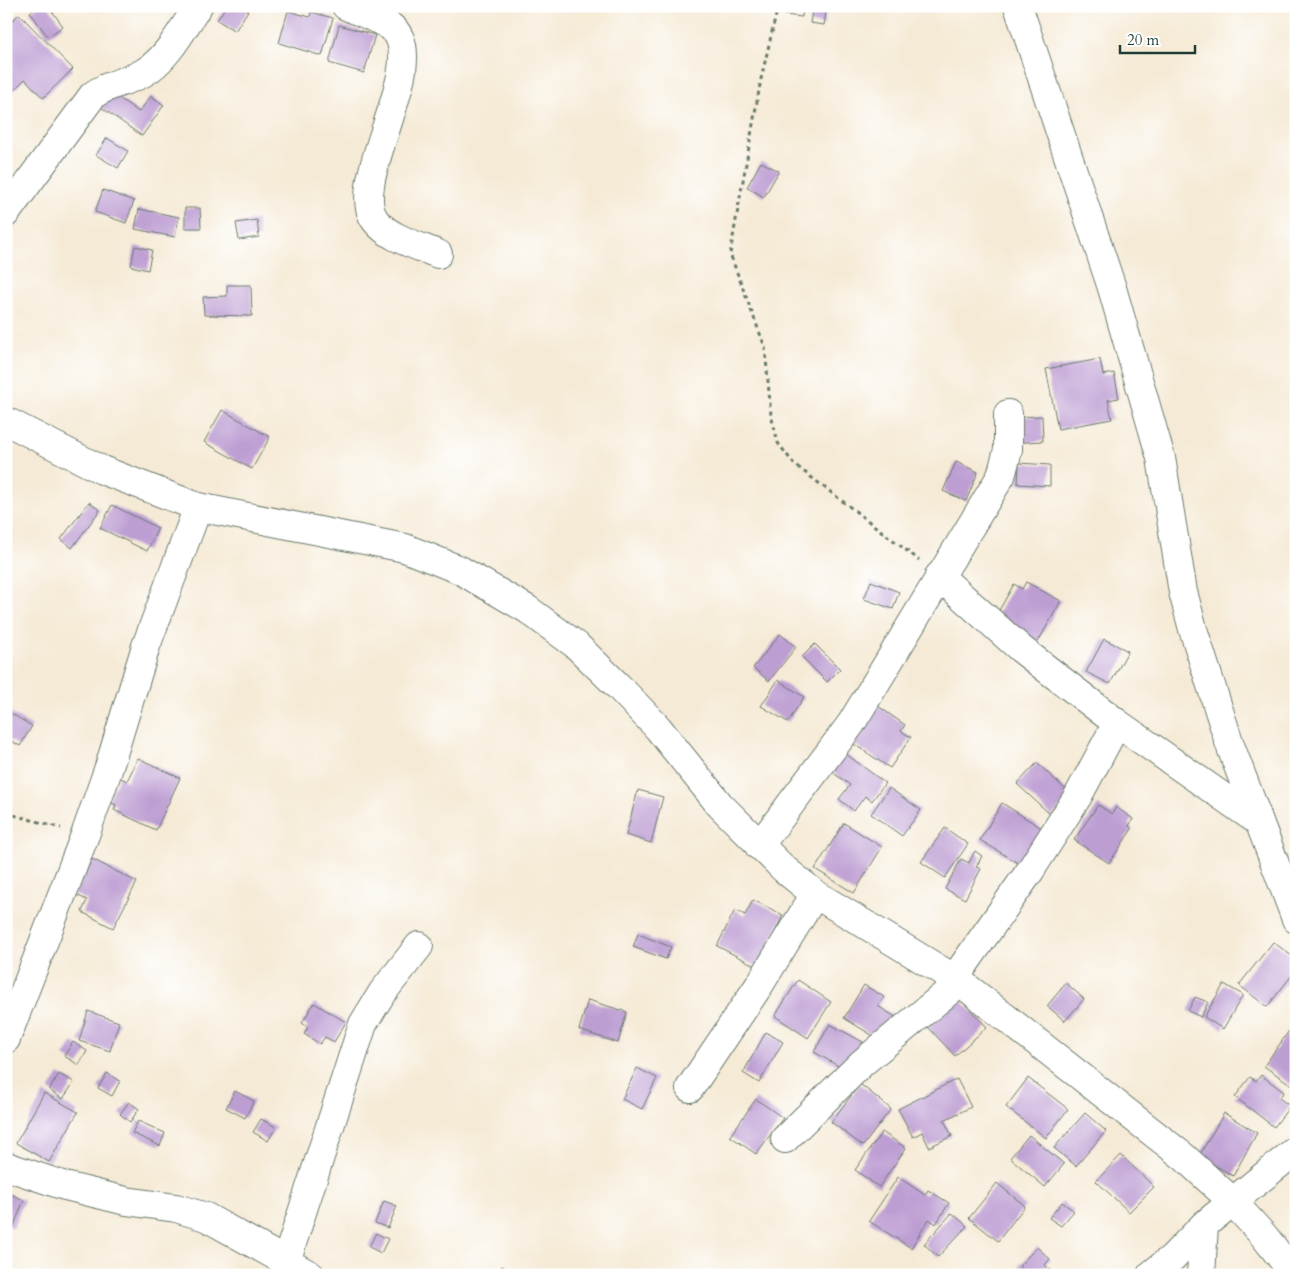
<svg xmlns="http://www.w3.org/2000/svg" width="1302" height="1281" viewBox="0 0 1302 1281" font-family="Cardo,serif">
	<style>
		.building { fill: #bd9ed3 }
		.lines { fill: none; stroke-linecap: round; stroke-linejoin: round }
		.minor-casing { stroke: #6a7a6c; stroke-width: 30 }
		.path { stroke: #6a7a6c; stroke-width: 3; stroke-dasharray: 4 4; stroke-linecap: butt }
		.minor { stroke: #fff; stroke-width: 28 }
	</style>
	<rect width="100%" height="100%" fill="#fff"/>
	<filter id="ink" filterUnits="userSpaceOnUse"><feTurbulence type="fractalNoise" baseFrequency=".02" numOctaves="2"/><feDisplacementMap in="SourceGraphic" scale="10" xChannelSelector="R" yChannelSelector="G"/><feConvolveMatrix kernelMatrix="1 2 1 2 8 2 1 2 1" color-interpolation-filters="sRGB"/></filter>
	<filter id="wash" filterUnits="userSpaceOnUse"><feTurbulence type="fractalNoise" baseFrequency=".0096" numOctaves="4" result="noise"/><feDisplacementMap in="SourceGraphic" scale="20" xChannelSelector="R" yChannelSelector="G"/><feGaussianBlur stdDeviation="1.12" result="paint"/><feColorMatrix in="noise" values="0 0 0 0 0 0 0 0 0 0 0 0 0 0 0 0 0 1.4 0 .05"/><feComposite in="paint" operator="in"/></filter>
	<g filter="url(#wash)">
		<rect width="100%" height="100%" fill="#f5ead5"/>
		<g id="blocks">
			<!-- building -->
			<g class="building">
				<polygon points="38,6 48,6 63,26 48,37 30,12"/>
				<polygon points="226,6 251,6 235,31 217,20"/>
				<polygon points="786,6 803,6 802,17 785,15"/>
				<polygon points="813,6 827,6 824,25 810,23"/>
				<polygon points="288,11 310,17 311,12 333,18 322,56 279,43"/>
				<polygon points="19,14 73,69 43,98 25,79 11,93 6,89 6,27"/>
				<polygon points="339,25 375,35 364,73 329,63"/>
				<polygon points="109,91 139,112 151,96 164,105 142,136 98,105"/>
				<polygon points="107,138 128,151 118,168 96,155"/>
				<polygon points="761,162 779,171 764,197 747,187"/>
				<polygon points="103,190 134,201 126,223 95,212"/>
				<polygon points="185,208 200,208 201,228 185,228"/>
				<polygon points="139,209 179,217 175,237 135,229"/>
				<polygon points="257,220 259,237 239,240 236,223"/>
				<polygon points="135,246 152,250 148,270 131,266"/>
				<polygon points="227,285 251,285 252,316 204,315 203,297 227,296"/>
				<polygon points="1100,359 1103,375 1114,373 1119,398 1108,400 1112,419 1058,429 1046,369"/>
				<polygon points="222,410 270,437 252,469 204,442"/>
				<polygon points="1042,416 1043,441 1011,443 1010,417"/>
				<polygon points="956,462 978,472 966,501 943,491"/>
				<polygon points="1019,463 1050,465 1050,486 1018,484"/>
				<polygon points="89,502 100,510 72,548 61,539"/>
				<polygon points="112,505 158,528 147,551 100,528"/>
				<polygon points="871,581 899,592 893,609 864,599"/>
				<polygon points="1026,582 1061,601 1035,647 997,614 1014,584 1022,589"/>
				<polygon points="780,634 796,647 769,681 753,668"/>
				<polygon points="1104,639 1128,651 1110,684 1086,672"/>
				<polygon points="815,644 840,669 827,682 802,657"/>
				<polygon points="778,680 804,697 788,722 761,706"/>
				<polygon points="878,706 905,725 901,731 911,737 890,768 843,737"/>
				<polygon points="10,713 32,726 20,746 6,738 6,719"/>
				<polygon points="838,748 885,783 872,801 865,796 854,811 839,799 850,785 824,766"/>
				<polygon points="138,758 180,778 156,830 114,810 116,805 108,801 119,777 127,781"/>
				<polygon points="1037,763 1072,795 1052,816 1017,784"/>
				<polygon points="889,788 921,810 902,836 871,814"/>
				<polygon points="638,790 663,797 651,843 626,835"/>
				<polygon points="1002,803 1043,829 1021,865 980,840"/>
				<polygon points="1098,805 1112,814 1116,807 1133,819 1129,826 1132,829 1109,863 1074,840"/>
				<polygon points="844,823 882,847 854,893 815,869"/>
				<polygon points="945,828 968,844 945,878 921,862"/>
				<polygon points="975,851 982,856 976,867 981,869 965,899 945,889 961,859 969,863"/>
				<polygon points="92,859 137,882 113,928 82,912 87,900 74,894"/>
				<polygon points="753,900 783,915 758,967 717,946 735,910 745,915"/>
				<polygon points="638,934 671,947 666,959 633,947"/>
				<polygon points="1273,942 1296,959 1296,970 1267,1007 1239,985"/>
				<polygon points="798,980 831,1002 808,1038 775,1016"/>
				<polygon points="1066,983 1084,999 1065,1021 1047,1006"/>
				<polygon points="1224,984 1243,995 1223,1029 1204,1017"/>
				<polygon points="864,985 884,997 878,1006 897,1018 883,1042 844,1018"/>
				<polygon points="1195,997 1208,1002 1201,1017 1188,1011"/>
				<polygon points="960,999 987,1027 955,1056 928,1027"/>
				<polygon points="588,1000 627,1012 618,1043 579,1030"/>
				<polygon points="314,1003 346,1022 334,1042 325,1037 320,1044 304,1034 308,1027 302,1023"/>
				<polygon points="88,1011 119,1022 110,1051 79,1041"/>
				<polygon points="830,1024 863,1042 847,1071 814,1052"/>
				<polygon points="1294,1024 1296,1025 1296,1088 1264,1066"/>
				<polygon points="766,1032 783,1042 759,1083 743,1073"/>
				<polygon points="73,1042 87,1051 79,1065 64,1056"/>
				<polygon points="637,1068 657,1078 642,1109 622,1099"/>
				<polygon points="107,1073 120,1081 112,1096 98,1088"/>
				<polygon points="59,1074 74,1082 63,1099 49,1090"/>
				<polygon points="1261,1075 1284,1092 1279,1098 1290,1106 1274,1127 1235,1097 1250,1077 1256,1081"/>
				<polygon points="1028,1078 1068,1109 1046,1138 1006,1107"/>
				<polygon points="957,1079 971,1107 944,1120 952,1136 929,1147 922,1132 913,1137 898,1109"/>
				<polygon points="860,1084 891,1109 863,1146 831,1122"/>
				<polygon points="235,1091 254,1101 245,1118 226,1108"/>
				<polygon points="44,1093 78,1112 49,1162 16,1143"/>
				<polygon points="756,1099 783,1118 756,1154 730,1136"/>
				<polygon points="129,1102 139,1109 130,1122 120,1114"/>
				<polygon points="1085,1113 1106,1131 1076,1166 1054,1148"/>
				<polygon points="1224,1113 1257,1133 1233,1176 1199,1156"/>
				<polygon points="261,1119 276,1127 268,1141 253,1132"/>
				<polygon points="138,1121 165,1133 160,1146 132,1133"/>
				<polygon points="882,1132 906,1148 879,1187 855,1170"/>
				<polygon points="1029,1135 1064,1164 1045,1187 1010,1158"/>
				<polygon points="1121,1155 1154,1187 1129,1212 1096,1181"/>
				<polygon points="898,1177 925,1195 928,1190 949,1203 936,1224 929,1219 911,1248 869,1221"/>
				<polygon points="997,1183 1025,1206 998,1241 969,1218"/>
				<polygon points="6,1192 24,1200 13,1228 6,1225"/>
				<polygon points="384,1201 397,1206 388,1228 375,1223"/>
				<polygon points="1062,1202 1074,1211 1061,1226 1049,1218"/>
				<polygon points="952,1213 967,1226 938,1257 924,1244"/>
				<polygon points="376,1233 388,1239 381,1253 369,1247"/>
				<polygon points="1037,1247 1050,1259 1045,1265 1053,1273 1052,1275 1027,1275 1019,1266"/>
				<polygon points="502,1266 517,1275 496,1275"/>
			</g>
		</g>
	</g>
	<g filter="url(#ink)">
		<use href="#blocks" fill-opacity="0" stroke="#6a7a6c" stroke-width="1"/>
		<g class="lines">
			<defs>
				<g id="minor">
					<path d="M346 6C360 12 378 18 391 27 434 60 346 181 375 220 388 238 419 246 438 254"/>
					<polyline points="1018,6 1112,288 1161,458 1183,592 1193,629 1230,745 1296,919"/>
					<path d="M6 213 93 95C108 84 127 82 143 73 167 60 183 28 198 6"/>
					<polyline points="6,421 102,470 198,507 405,548 460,570 527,609 576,645 619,687 658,728 720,805 784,869 815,894 960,982 1184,1157 1232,1201 1264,1236 1295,1275"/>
					<polyline points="939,576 1021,649 1117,723 1259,822"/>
					<polyline points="759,846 851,724 1001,476 1008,450 1008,414"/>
					<polyline points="954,979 1030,871 1078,796 1117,723"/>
					<polyline points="6,1039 85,835 109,767 146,646 198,507"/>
					<polyline points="690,1088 760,984 815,894"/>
					<polyline points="785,1139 862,1063 960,982"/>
					<polyline points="6,1166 65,1186 126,1201 176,1208 206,1217 310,1275"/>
					<polyline points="286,1262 363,1024 382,993 419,946"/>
					<polyline points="1151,1275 1172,1258 1204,1225 1296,1150"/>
					<polyline points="1201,1275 1204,1225"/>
				</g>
			</defs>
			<!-- minor casing -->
			<use href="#minor" class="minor-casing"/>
			<!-- path -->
			<g class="path">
				<polyline points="778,6 761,79 730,254 765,347 771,415 778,443 794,464 919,560"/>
				<polyline points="6,813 61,828"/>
			</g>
			<!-- minor -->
			<use href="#minor" class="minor"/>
		</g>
	</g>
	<!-- margin -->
	<rect width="1302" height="1281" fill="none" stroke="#fff" stroke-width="25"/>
	<!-- scale -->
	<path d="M1120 45v8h75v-8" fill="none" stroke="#1f3d34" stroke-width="2.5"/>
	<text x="1127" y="45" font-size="15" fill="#1f3d34" stroke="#ffffff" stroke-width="4" paint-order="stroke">20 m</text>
</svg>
